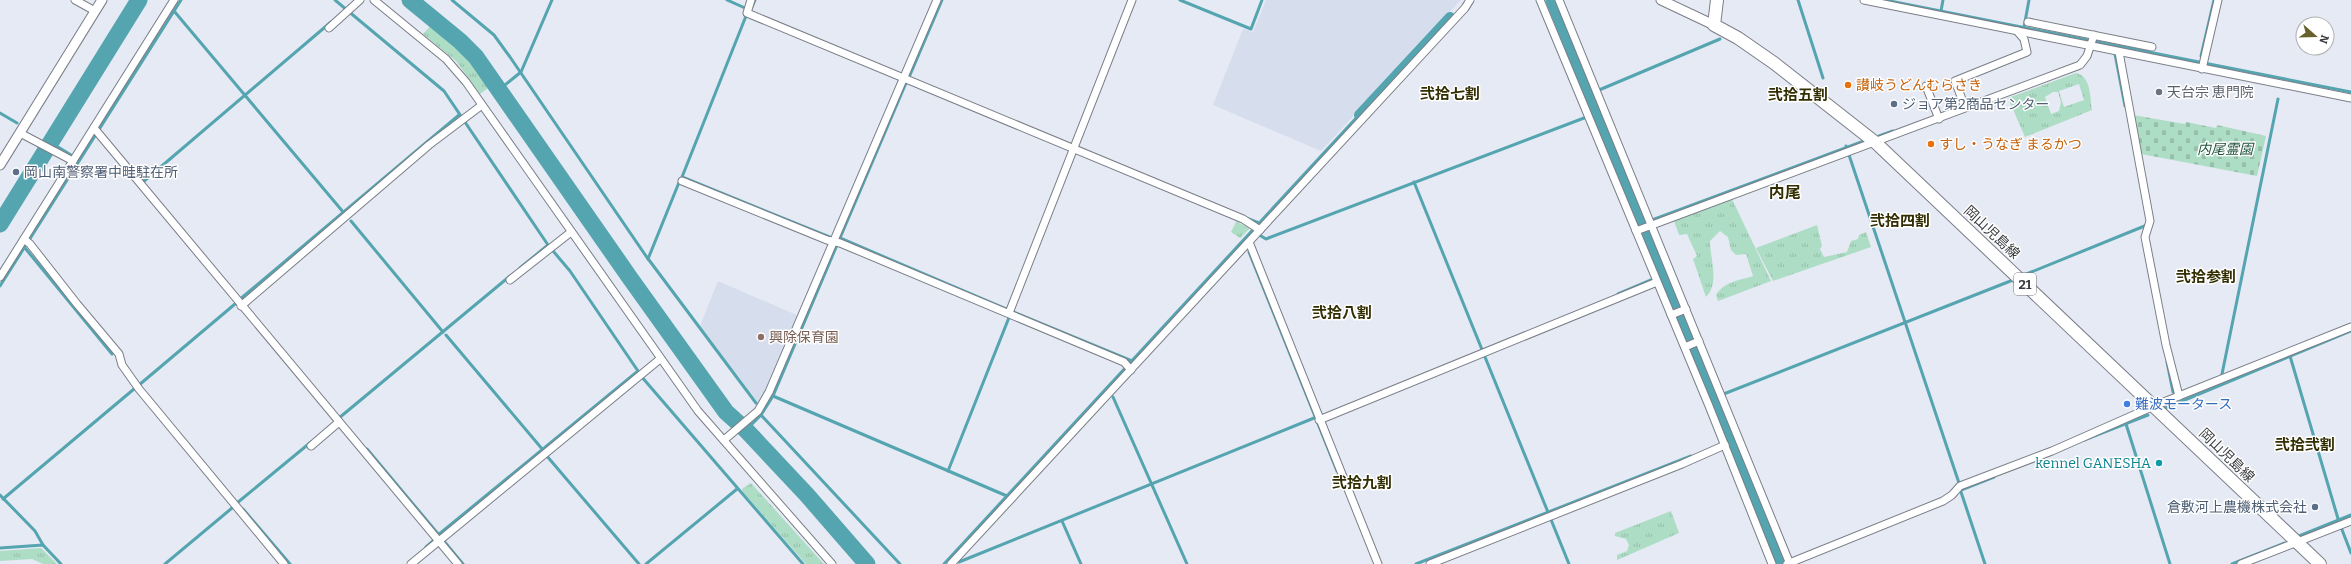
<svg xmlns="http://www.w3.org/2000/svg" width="2351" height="564" viewBox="0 0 2351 564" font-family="Bitter,'Noto Sans JP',serif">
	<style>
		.built { fill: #d6deee }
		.grass { fill: url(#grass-tufts); fill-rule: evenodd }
		.cemetery { fill: url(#cemetery-stones) }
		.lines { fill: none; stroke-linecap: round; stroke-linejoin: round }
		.stream { stroke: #54a5b0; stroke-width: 3 }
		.canal { stroke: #54a5b0; stroke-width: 10 }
		.river { stroke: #54a5b0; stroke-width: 17 }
		.minor-casing { stroke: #7a7e87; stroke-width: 9 }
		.tertiary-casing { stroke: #7a7e87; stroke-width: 11 }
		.primary-casing { stroke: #7a7e87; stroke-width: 14 }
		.minor { stroke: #fff; stroke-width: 7 }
		.tertiary { stroke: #fff; stroke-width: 9 }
		.primary { stroke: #fff; stroke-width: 12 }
		.food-dot { fill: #e8710a; stroke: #fff; stroke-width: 1.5 }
		.worship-dot { fill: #6b7280; stroke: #fff; stroke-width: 1.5 }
		.service-dot { fill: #5c6f8a; stroke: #fff; stroke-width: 1.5 }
		.education-dot { fill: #8d6e63; stroke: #fff; stroke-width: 1.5 }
		.shop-dot { fill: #3f7fe0; stroke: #fff; stroke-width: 1.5 }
		.culture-dot { fill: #0f9aa8; stroke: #fff; stroke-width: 1.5 }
		.labels { text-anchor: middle; stroke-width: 3; stroke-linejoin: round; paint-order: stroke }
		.shield { fill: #fff; stroke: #747578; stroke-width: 1 }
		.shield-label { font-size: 13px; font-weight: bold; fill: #393a3e }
		.food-label { font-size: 14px; fill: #c56008; stroke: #fff; text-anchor: start }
		.worship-label { font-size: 14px; fill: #5b616d; stroke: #fff; text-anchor: start }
		.service-label { font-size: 14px; fill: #4e5e75; stroke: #fff; text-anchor: start }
		.park-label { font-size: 14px; font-style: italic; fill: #1f523c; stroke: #fff }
		.street-label { font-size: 14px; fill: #393a3e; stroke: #fff }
		.education-label { font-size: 14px; fill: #785e54; stroke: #fff; text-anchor: start }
		.shop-label { font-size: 14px; fill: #366cbe; stroke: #fff; text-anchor: start }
		.culture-label { font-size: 14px; fill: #0d838f; stroke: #fff; text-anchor: end }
		.neighbourhood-label { font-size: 15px; font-weight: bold; fill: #322e02; stroke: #fff }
		.quarter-label { font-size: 16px; font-weight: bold; fill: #322e02; stroke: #fff }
	</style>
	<defs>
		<pattern id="grass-tufts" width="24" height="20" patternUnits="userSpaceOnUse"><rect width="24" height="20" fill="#adddc4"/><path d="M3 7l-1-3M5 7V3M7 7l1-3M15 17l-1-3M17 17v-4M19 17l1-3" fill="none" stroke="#96bea9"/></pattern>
		<pattern id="cemetery-stones" width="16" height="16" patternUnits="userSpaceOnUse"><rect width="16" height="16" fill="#adddc4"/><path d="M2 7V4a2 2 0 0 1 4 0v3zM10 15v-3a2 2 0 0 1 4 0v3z" fill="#96bea9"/></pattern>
	</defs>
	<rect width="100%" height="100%" fill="#e6eaf4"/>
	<!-- built -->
	<g class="built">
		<polygon points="1266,0 1461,0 1321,151 1213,105 1243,29 1253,32"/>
		<polygon points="718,281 799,316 762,401 758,402 700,326"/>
	</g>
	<!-- grass -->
	<g class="grass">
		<polygon points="433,23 461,47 492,85 480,94 456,61 423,34"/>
		<path d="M2076 73C2091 76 2090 97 2092 110L2025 137 2008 98ZM2079 84 2084 100 2064 107 2059 91ZM2053 92H2058L2061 102 2059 111 2051 114 2045 97Z"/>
		<path d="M1731 197 1771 281 1718 301 1716 295C1725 281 1738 281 1753 276L1746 254 1736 255 1731 250 1728 237 1720 231 1710 241C1710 259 1720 283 1706 297L1693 259 1697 256 1687 234 1679 235 1673 218Z"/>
		<polygon points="1237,220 1239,223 1250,228 1240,238 1231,232"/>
		<polygon points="1817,225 1822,246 1820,249 1824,257 1847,252 1851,241 1858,239 1859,235 1866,232 1871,247 1773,281 1756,248"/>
		<polygon points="1652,250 1676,306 1670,309 1647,252"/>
		<polygon points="751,483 824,564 806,564 743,492 742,489"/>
		<polygon points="1671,511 1679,533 1617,560 1617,555 1627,551 1629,545 1626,539 1615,536 1615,533"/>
		<polygon points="41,548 57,564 43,564 32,559 0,561 0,551"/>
	</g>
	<!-- cemetery -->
	<polygon class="cemetery" points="2133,115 2185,124 2186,122 2216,128 2217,125 2266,136 2257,176 2141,154"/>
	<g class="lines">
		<!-- stream -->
		<g class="stream">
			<polyline points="335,0 444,91 548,245 570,271 638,371"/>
			<polyline points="452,0 494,35 510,57 646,256 756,403"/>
			<polyline points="727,0 745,8"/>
			<polyline points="1180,0 1251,29 1262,0"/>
			<polyline points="1798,0 1823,78"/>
			<polyline points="1885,0 2351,92"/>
			<polyline points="752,7 755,0"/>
			<polyline points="174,11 344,213"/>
			<polyline points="1941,11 1943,0"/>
			<polyline points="746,16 682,177 832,238"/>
			<polyline points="2024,27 2029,0"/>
			<polyline points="2115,54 2125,106"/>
			<polyline points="2201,56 2214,0"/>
			<polyline points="910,75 942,0"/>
			<polyline points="906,83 840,238 1006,309"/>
			<polyline points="500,89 521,72 552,0"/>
			<polyline points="1592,93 1720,39"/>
			<polyline points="1596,112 1599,111"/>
			<polyline points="0,113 17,123"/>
			<polyline points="1879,136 1893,131"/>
			<polyline points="50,142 71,155"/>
			<polyline points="1846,146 1959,483"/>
			<polyline points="142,180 143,182 331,22"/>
			<polyline points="1414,182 1569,564"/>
			<polyline points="1246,218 1259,223"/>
			<polyline points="351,221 443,332"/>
			<polyline points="1644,223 1864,141"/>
			<polyline points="1261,236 1266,239 1584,118"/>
			<polyline points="25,248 112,354"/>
			<polyline points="1249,252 1337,471"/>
			<polyline points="648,259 680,180"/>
			<polyline points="520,268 548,245"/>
			<polyline points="1663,275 1665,274"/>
			<polyline points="2024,275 2147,225"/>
			<polyline points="0,286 181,0"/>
			<polyline points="1618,294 1651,280"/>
			<polyline points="239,300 459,115"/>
			<polyline points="1011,311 1132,361"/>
			<polyline points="446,335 543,450"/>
			<polyline points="2290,356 2339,522 2351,553"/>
			<polyline points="2167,362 2173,392"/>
			<polyline points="2222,374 2278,99"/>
			<polyline points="641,376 803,564"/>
			<polyline points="139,385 235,304"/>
			<polyline points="773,396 1007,496"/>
			<polyline points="1113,397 1187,564"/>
			<polyline points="1716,397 2013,280"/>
			<polyline points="2163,409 2351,331"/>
			<polyline points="761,415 900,564"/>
			<polyline points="339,418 510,276"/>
			<polyline points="2126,424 2170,564"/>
			<polyline points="746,430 761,415 773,396 837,245"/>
			<polyline points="1731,440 1733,439"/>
			<polyline points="2084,440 2148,415"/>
			<polyline points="367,449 439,535"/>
			<polyline points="546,455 639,564"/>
			<polyline points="948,471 1010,315"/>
			<polyline points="1960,489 1985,564"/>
			<polyline points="1961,490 1994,477"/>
			<polyline points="0,495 35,531 43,545"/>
			<polyline points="3,499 134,389"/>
			<polyline points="237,503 311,442"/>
			<polyline points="243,509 290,564"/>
			<polyline points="1062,521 1081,564"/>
			<polyline points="438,535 638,371"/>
			<polyline points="2299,536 2351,515"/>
			<polyline points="443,540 463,564"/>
			<polyline points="426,547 433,541"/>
			<polyline points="0,548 43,545 61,564"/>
			<polyline points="959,562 1319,416"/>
			<polyline points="165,564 232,508"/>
			<polyline points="646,564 737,489"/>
			<polyline points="944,564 1359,115"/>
			<polyline points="1416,564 1691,456"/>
			<polyline points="2232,564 2285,543"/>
		</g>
		<!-- canal -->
		<polyline class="canal" points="1359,115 1450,17"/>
		<!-- river -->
		<g class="river">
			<polyline points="410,0 460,41 476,57 630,278 726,412 746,430 807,495 867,564"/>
			<polyline points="1554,0 1784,564"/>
			<polyline points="0,224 139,0"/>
		</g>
		<defs>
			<g id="minor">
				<polyline points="75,0 95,11"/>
				<polyline points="374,0 446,59 466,82 698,411 832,564"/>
				<polyline points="751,0 747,13 1243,219 1260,230"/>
				<polyline points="1540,0 1709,406 1772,564"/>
				<polyline points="1559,0 1790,564"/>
				<polyline points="1864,0 2351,98"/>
				<polyline points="2028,22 2152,47"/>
				<polyline points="329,28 360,0"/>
				<polyline points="2119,52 2150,221 2145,237 2166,345 2179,396"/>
				<polyline points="2202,69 2218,0"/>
				<polyline points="1926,86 1939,119"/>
				<polyline points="1965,107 1955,81 2027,52 2024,39 2017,31"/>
				<polyline points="94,128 458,564"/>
				<polyline points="20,133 73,161"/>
				<polyline points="682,181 827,240 840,243 1124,362 1131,370"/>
				<polyline points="1636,231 2080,65 2087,56 2094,35"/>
				<polyline points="24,239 30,244 77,304 119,354 122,365 139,389 284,564"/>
				<polyline points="1249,242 1378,564"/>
				<polyline points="0,277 174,0"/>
				<polyline points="510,280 571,232"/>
				<polyline points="241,306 429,145 482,105"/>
				<polyline points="1009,313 1132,0"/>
				<polyline points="1671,315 1686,309"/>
				<polyline points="1685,347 1699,341"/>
				<polyline points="1319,420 1657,282"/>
				<polyline points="724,440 758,411 769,392 937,0"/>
				<polyline points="311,446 339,422"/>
				<polyline points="411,564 660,359"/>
				<polyline points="951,564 1465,8 1470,0"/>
				<polyline points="1430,564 1682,464 1725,445"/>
				<polyline points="1787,564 1943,501 1952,495 1960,486 2052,451 2154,406 2351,327"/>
				<polyline points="2241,564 2351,521"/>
			</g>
			<g id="tertiary">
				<polyline points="1661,0 1714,25"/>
				<polyline points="0,165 102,0"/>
			</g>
			<polyline id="primary" points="1717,0 1714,25 1738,38 1774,63 1876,143 2320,564"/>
		</defs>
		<!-- minor casing -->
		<use href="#minor" class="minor-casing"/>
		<!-- tertiary casing -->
		<use href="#tertiary" class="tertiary-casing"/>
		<!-- primary casing -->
		<use href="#primary" class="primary-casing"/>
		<!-- minor -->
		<use href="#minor" class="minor"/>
		<!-- tertiary -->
		<use href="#tertiary" class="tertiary"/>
		<!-- primary -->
		<use href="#primary" class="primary"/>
	</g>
	<!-- markers -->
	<g class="food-dot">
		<circle cx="1848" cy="85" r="4"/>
		<circle cx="1931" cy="144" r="4"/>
	</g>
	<circle class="worship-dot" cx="2159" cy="92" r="4"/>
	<g class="service-dot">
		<circle cx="1894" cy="104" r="4"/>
		<circle cx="16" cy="172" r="4"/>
		<circle cx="2315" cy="507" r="4"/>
	</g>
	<circle class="education-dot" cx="761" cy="337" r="4"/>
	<circle class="shop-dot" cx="2127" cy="404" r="4"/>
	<circle class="culture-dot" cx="2159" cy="463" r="4"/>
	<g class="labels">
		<!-- shield labels -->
		<rect class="shield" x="2014" y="273" width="22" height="22" rx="3"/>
		<g class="shield-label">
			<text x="2025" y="289">21</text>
		</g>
		<!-- food labels -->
		<g class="food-label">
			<text x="1856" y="90">讃岐うどんむらさき</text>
			<text x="1939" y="149">すし・うなぎ まるかつ</text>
		</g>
		<!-- worship labels -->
		<g class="worship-label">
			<text x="2167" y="97">天台宗 恵門院</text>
		</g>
		<!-- service labels -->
		<g class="service-label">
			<text x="1902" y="109">ジョア第2商品センター</text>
			<text x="24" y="177">岡山南警察署中畦駐在所</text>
			<text x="2307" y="512" text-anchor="end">倉敷河上農機株式会社</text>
		</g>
		<!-- park labels -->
		<g class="park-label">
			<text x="2225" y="154">内尾霊園</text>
		</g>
		<!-- street labels -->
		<g class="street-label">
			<text transform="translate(1992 232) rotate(43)" y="5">岡山児島線</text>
			<text transform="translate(2227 455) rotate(44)" y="5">岡山児島線</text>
		</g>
		<!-- education labels -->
		<g class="education-label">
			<text x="769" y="342">興除保育園</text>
		</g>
		<!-- shop labels -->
		<g class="shop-label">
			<text x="2135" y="409">難波モータース</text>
		</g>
		<!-- culture labels -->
		<g class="culture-label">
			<text x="2151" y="468">kennel GANESHA</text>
		</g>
		<!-- neighbourhood labels -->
		<g class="neighbourhood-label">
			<text x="1450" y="99">弐拾七割</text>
			<text x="1798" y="100">弐拾五割</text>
			<text x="1900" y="226">弐拾四割</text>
			<text x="2206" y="282">弐拾参割</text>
			<text x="1342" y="318">弐拾八割</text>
			<text x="2305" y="450">弐拾弐割</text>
			<text x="1362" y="488">弐拾九割</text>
		</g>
		<!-- quarter labels -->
		<g class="quarter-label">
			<text x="1785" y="198">内尾</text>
		</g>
	</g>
	<!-- north arrow -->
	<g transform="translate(2315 36) rotate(110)"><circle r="19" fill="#ffffff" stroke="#b0b0b2"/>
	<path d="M0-3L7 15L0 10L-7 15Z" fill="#66612d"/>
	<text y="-6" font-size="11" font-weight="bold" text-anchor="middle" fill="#393a3e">N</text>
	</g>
</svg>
